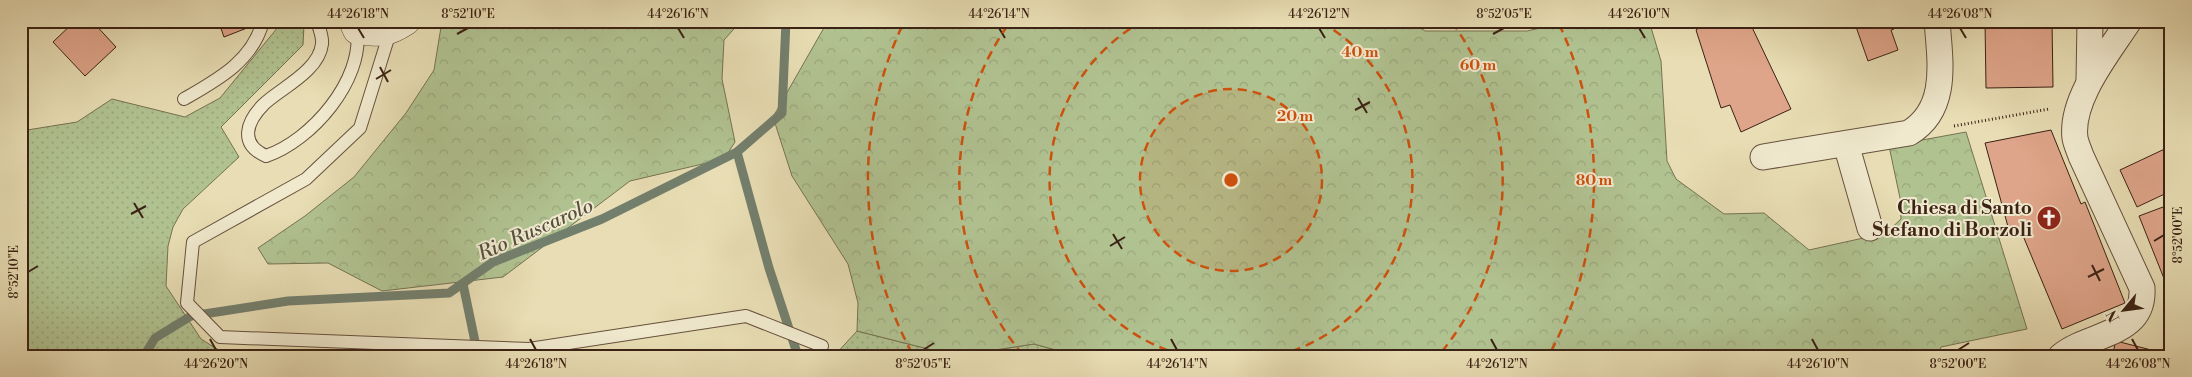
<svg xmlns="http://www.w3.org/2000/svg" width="2192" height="377" viewBox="0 0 2192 377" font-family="'Libre Bodoni',serif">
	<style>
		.green { fill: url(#green-dots); stroke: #767252 }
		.forest { fill: url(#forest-crowns); stroke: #767252 }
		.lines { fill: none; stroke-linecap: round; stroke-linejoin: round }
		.stream { stroke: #737f6d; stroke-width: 9 }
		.building { fill: #dfa58a; stroke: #3b2214 }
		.service-casing { stroke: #66513c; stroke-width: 14 }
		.minor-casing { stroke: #66513c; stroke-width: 27 }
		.tertiary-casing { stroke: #66513c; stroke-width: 29 }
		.path { stroke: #3b2214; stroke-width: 3; stroke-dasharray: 1 2.5; stroke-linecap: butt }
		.service { stroke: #f0e9ce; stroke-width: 12 }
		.minor { stroke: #f0e9ce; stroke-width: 25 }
		.tertiary { stroke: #f0e9ce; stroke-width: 28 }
		.ticks { fill: none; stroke: #3b2214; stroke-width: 2 }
		.ring { fill: none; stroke: #ce510d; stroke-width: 2.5; stroke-dasharray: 9 6 }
		.labels { text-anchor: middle; stroke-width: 4; stroke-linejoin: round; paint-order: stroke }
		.poi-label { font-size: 19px; font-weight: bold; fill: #3b2214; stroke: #f0e9ce; text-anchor: end }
		.water-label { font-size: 20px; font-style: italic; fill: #575040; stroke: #f0e9ce }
		.centre { fill: #ce510d; stroke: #f0e9ce; stroke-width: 2.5 }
		.ring-label { font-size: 15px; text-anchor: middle; font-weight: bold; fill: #ce510d; stroke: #f0e9ce; stroke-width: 4; stroke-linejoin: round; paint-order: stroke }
		.neatline { fill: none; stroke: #3b2214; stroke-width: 2 }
		.ticks-label { font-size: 12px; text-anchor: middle; fill: #3b2214 }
	</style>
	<defs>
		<pattern id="green-dots" width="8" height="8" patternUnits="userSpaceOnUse" patternTransform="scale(1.25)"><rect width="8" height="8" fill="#b1c291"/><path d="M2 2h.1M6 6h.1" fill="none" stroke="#99a67c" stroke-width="1.8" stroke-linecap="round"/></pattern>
		<pattern id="forest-crowns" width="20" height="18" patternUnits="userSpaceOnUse" patternTransform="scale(1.25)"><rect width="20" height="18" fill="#b1c291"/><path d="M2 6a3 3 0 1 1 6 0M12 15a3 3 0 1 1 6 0" fill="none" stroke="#99a67c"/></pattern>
	</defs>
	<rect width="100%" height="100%" fill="#e8ddb4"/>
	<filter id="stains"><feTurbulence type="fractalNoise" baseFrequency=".004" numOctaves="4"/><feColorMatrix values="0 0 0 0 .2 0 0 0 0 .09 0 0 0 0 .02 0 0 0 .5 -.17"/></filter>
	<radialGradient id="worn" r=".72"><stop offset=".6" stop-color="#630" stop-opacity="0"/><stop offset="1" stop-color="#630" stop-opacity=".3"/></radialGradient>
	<!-- green -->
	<g class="green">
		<polygon points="283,21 304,25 303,45 221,127 239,157 183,209 173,227 168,246 166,286 201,339 217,349 239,356 21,356 21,131 77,122 112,99 185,117 220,98"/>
		<polygon points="857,331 956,356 834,356"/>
		<polygon points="1034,344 1078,356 958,356"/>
	</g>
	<!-- forest -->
	<g class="forest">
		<polygon points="442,21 741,21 724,40 722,79 735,142 724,159 630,181 503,277 382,291 328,263 268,264 258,248 305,216 354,177 406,113 434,70"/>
		<polygon points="824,21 1409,21 1425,31 1527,31 1570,21 1646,21 1650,24 1661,61 1667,161 1676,179 1724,214 1764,213 1809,250 1886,233 1901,219 1900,198 1889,146 1966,132 2027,329 1941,347 1937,356 1078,356 1034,344 956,356 857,331 858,303 848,264 792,176 773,117 825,26"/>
	</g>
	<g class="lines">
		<!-- stream -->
		<g class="stream">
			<polyline points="737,152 769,268 798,356"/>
			<polyline points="463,284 478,356"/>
			<polyline points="144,356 155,338 191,316 288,301 449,293 493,262 602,219 737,152 782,113 786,21"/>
		</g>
	</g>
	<!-- building -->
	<g class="building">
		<polygon points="75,21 92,21 116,47 85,76 53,42"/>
		<polygon points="225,21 244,21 247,28 224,37 219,23"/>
		<polygon points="1702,21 1749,21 1791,109 1741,132 1730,105 1721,108 1696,30 1704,24"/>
		<polygon points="1854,21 1891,21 1894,29 1891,30 1898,50 1868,61"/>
		<polygon points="1985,21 2052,21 2053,87 1986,88"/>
		<polygon points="2163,21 2171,21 2171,93"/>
		<polygon points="2051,130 2081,204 2085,202 2125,303 2062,329 2021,231 2010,234 1985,143"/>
		<polygon points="2171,146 2171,191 2137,207 2120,170"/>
		<polygon points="2171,204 2171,296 2139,216"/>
		<polygon points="2116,341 2171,355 2171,356 2112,356"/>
	</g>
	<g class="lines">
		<defs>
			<g id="service">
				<path d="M317 21C319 28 323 37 322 44 319 71 281 88 264 104 246 122 239 144 266 156 311 141 364 80 357 30"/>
				<polyline points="390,32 360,128 306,179 193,242 187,303 220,337 529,349 746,316 822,346"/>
				<path d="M184 99C217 80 253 61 263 21"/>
			</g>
			<g id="minor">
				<polyline points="2089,80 2090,21"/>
				<polyline points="1846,144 1870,228"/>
				<path d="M1763 157 1909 133C1949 109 1940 61 1937 21"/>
				<path d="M2061 356C2091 332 2145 336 2142 288L2081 156C2079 150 2076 144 2075 138 2070 99 2109 52 2129 21"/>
			</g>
			<path id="tertiary" d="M353 21 357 30C380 33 386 34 406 21"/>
		</defs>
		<!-- service casing -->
		<use href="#service" class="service-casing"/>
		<!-- minor casing -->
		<use href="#minor" class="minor-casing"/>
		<!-- tertiary casing -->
		<use href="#tertiary" class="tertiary-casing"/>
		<!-- path -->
		<polyline class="path" points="1954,126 2049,109"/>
		<!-- service -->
		<use href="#service" class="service"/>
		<!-- minor -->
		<use href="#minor" class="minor"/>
		<!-- tertiary -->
		<use href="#tertiary" class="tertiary"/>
	</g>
	<!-- ticks -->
	<path class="ticks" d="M358 28 364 38M678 28 684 38M999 28 1005 38M1319 28 1325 38M1639 28 1645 38M1960 28 1966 38M457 34 468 28M1493 34 1504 28M380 67 388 82M376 79 391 70M1358 98 1367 113M1355 110 1370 102M134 203 143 218M131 214 146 206M1113 234 1122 249M2154 241 2164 235M1110 246 1125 237M2092 265 2100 281M28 272 38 266M2088 277 2104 269M210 339 216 350M530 339 536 350M1171 339 1177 350M1491 339 1497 350M1812 339 1818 350M2132 339 2138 350M923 350 934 343M1958 350 1969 343"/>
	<!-- distance rings -->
	<circle cx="1231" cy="180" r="91" fill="#ce510d" fill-opacity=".12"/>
	<g class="ring">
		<circle cx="1231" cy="180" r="91"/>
		<path d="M1182 355A182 182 0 0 1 1141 22M1321 22A182 182 0 0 1 1280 355"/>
		<path d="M1023 355A272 272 0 0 1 1010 22M1452 22A272 272 0 0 1 1439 355"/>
		<path d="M912 353A363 363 0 0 1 903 24M1559 24A363 363 0 0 1 1550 353"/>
	</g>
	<!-- icons -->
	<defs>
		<symbol id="church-disc" viewBox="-11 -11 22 22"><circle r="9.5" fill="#8f2418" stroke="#f0e9ce"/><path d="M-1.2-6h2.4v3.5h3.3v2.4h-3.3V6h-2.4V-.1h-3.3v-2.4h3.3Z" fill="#fff"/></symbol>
	</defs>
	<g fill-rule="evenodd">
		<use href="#church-disc" x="2035" y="204" width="28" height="28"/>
	</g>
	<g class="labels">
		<!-- poi labels -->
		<g class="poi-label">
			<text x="2032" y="214">Chiesa di Santo<tspan x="2032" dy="22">Stefano di Borzoli</tspan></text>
		</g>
		<!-- water labels -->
		<g class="water-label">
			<text transform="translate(535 229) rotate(-24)" y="7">Rio Ruscarolo</text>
		</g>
	</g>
	<circle cx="1231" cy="180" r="8" class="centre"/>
	<g class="ring-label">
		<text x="1360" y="57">40 m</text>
		<text x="1478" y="70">60 m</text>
		<text x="1295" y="121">20 m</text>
		<text x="1594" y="185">80 m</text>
	</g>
	<!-- margin -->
	<rect width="2192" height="377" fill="none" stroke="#e8ddb4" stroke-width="55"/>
	<!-- north arrow -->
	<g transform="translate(2124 310) rotate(241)" stroke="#f0e9ce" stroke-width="4" paint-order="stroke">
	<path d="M0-4L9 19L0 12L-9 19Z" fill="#3b2214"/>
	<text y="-8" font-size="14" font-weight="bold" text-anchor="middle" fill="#3b2214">N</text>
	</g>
	<rect x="28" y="28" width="2136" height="322" class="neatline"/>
	<g class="ticks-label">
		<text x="358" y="18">44°26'18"N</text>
		<text x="468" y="18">8°52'10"E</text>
		<text x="678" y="18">44°26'16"N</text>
		<text x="999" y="18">44°26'14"N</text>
		<text x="1319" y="18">44°26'12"N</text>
		<text x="1504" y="18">8°52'05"E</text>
		<text x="1639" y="18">44°26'10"N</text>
		<text x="1960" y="18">44°26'08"N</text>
		<text transform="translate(2178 235) rotate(-90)" y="4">8°52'00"E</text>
		<text transform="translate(14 272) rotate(-90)" y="4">8°52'10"E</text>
		<text x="216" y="368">44°26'20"N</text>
		<text x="536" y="368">44°26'18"N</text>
		<text x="923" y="368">8°52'05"E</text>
		<text x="1177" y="368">44°26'14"N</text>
		<text x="1497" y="368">44°26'12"N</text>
		<text x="1818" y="368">44°26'10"N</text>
		<text x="1958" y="368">8°52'00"E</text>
		<text x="2138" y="368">44°26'08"N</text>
	</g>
	<rect width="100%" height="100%" filter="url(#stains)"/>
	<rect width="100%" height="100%" fill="url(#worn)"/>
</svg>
